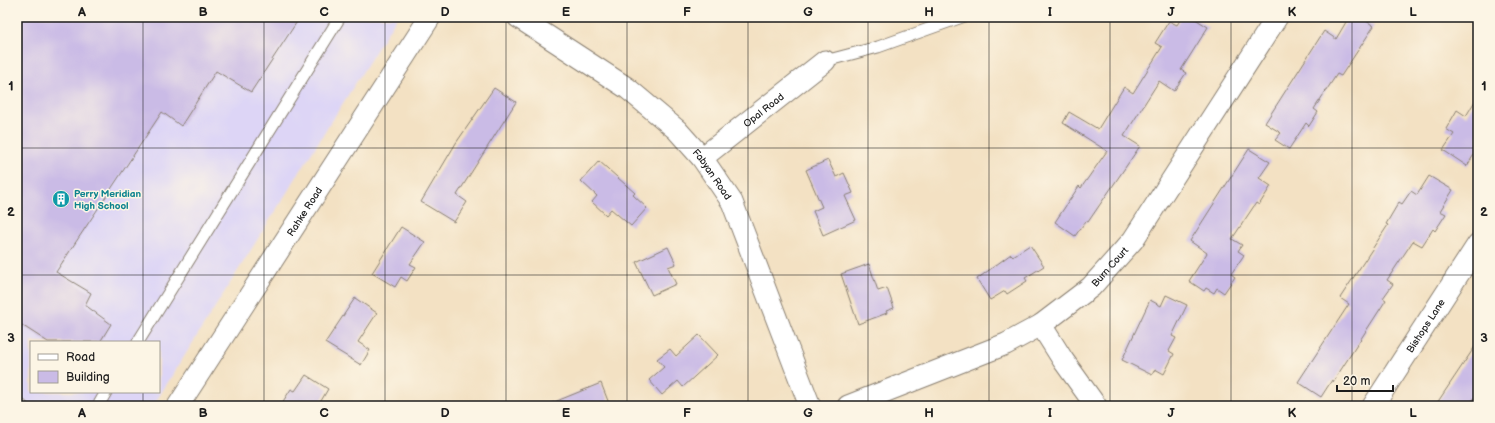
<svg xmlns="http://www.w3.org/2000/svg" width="1495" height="423" viewBox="0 0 1495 423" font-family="'Balsamiq Sans',sans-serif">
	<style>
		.built { fill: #ddd5f6; fill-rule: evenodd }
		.building { fill: #cabbe6 }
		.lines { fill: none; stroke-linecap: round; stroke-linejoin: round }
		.service-casing { stroke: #887e70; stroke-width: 13 }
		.minor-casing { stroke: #887e70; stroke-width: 23 }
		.service { stroke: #fff; stroke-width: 11 }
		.minor { stroke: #fff; stroke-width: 21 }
		.grid { fill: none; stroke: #1c1c1c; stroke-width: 1; stroke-opacity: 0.55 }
		.labels { text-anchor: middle; stroke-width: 3; stroke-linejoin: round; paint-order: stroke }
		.street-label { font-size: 10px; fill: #1c1c1c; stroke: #fcf5e5 }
		.culture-label { font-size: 10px; font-weight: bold; fill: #0d838f; stroke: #fcf5e5; text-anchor: start }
		.neatline { fill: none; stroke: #1c1c1c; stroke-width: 1.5 }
		.grid-label { font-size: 13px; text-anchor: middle; font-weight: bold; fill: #1c1c1c }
	</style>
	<rect width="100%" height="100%" fill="#fcf5e5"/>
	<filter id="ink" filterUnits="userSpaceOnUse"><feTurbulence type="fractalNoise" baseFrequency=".025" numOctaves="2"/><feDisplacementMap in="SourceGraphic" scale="8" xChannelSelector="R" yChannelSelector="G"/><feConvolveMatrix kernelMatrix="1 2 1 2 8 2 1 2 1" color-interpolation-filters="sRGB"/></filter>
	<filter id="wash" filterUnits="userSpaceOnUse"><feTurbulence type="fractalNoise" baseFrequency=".012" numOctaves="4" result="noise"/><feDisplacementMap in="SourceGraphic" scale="16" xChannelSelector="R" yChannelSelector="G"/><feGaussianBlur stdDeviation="0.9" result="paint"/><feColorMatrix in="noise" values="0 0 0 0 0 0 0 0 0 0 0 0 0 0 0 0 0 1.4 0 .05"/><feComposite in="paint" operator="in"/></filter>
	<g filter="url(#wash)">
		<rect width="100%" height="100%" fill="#f3e1c3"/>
		<!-- built -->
		<path class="built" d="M17 17H397L153 406H17ZM31 342H159V392H31Z"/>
		<g id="blocks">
			<!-- building -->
			<g class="building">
				<polygon points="17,17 300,17 251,92 216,71 181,126 162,112 56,272 91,293 85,305 111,324 100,342 48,342 17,322"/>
				<polygon points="1182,17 1192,17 1208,27 1181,70 1186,73 1174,91 1159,81 1124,136 1140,146 1088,222 1086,221 1075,236 1055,222 1079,186 1081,188 1107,151 1063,123 1069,112 1098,129 1124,87 1133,93 1162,47 1155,43 1169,21 1177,25"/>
				<polygon points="1349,17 1360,17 1374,26 1341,76 1337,74 1314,109 1318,112 1309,126 1306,123 1289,149 1275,140 1281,133 1265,123 1324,31 1336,39"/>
				<polygon points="494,88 516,102 457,195 467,202 454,222 421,202 456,143"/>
				<polygon points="1478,96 1478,148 1467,166 1443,150 1454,134 1446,129 1457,110 1466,116"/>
				<polygon points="1249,149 1270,162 1259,178 1271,186 1259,205 1256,203 1232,239 1242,245 1238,251 1244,255 1231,274 1235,277 1224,293 1217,288 1214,293 1206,288 1204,291 1189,281 1207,253 1190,241"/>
				<polygon points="828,160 836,177 844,173 853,193 845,196 856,220 823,235 813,211 822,207 806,170"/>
				<polygon points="599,161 635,193 633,195 647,208 631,226 611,209 606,215 592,202 597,196 581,181"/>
				<polygon points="1429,176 1453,190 1440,211 1446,214 1435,231 1433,229 1422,246 1413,241 1387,280 1393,284 1383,298 1386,300 1333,382 1332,380 1321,397 1298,382 1349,304 1340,298 1388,225 1386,224 1399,202 1402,204 1411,191 1417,195"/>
				<polygon points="401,227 425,242 410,264 416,267 407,281 401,277 395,287 372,273"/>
				<polygon points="1030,245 1044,266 1025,278 1027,281 1007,294 1005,291 990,300 977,279 1011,254 1013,256"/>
				<polygon points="668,247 676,264 668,267 676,284 652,295 636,262"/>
				<polygon points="869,264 878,291 887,288 894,308 886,311 887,313 858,324 841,274"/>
				<polygon points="1166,295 1187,305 1172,336 1176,338 1169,351 1174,354 1164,374 1155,369 1152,375 1122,360 1150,300 1161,306"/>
				<polygon points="355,298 377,313 358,342 370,350 361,365 325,343"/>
				<polygon points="699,335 718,355 683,387 678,381 662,395 649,380 664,367 657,359 670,349 676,356"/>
				<polygon points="1478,342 1478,392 1469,406 1435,406"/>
				<polygon points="306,375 328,389 318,406 280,406 291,389 295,391"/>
				<polygon points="601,383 610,406 547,406 547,405"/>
			</g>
		</g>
	</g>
	<g filter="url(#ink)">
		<use href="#blocks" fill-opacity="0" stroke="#887e70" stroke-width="1"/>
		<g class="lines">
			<defs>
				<g id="service">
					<polyline points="825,61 878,47 962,17"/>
					<polyline points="138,342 340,17"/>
					<polyline points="17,403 22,406"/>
					<polyline points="98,406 106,392"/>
				</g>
				<g id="minor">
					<path id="s1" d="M518 17 627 88 677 130 702 158 732 202 810 406"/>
					<path id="s2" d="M702 158 825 61"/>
					<polyline points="1041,325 1063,360 1096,406"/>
					<path id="s3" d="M178 406 430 17"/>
					<path id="s4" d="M848 406 1006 344 1041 325 1091 287 1133 240 1277 17"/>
					<path id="s5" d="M1373 406 1478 244"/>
				</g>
			</defs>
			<!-- service casing -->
			<use href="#service" class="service-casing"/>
			<!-- minor casing -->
			<use href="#minor" class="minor-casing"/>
			<!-- service -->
			<use href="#service" class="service"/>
			<!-- minor -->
			<use href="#minor" class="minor"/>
		</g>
	</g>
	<!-- grid -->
	<path class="grid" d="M143 17V342M264 17V406M385 17V406M506 17V406M627 17V406M748 17V406M868 17V406M989 17V406M1110 17V406M1231 17V406M1352 17V406M17 148H1478M17 275H1478M143 392V406"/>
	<!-- icons -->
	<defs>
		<symbol id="building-disc" viewBox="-11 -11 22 22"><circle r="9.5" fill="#0f9aa8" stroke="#fcf5e5"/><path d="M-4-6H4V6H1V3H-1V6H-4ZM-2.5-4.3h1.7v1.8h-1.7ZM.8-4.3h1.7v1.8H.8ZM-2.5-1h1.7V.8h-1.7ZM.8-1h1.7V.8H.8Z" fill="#fff"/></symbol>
	</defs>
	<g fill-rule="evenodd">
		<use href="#building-disc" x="51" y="189" width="20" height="20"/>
	</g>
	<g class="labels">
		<!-- street labels -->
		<g class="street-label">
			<text dy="4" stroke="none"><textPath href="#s2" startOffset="78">Opal Road</textPath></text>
			<text dy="4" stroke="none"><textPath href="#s1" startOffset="252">Fabyan Road</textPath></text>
			<text dy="4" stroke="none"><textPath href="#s3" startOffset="232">Rahke Road</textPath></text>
			<text dy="4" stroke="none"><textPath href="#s4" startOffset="300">Burn Court</textPath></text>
			<text dy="4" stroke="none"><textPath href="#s5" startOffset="96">Bishops Lane</textPath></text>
		</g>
		<!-- culture labels -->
		<g class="culture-label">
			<text x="74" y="197">Perry Meridian<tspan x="74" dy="12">High School</tspan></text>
		</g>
	</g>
	<!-- margin -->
	<rect width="1495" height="423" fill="none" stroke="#fcf5e5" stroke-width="44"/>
	<!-- legend -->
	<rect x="30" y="341" width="130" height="52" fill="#fcf5e5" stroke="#a29e95"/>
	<rect x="38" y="354" width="20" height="6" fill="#ffffff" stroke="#a29e95"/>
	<text x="66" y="361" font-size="12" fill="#1c1c1c">Road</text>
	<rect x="38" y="371" width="20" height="12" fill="#cabbe6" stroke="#a29e95"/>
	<text x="66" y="381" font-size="12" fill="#1c1c1c">Building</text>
	<!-- scale -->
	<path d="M1337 385v6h56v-6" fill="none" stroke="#1c1c1c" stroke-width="2"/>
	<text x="1343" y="385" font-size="12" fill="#1c1c1c" stroke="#fcf5e5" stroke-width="3" paint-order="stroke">20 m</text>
	<rect x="22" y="22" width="1451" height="379" class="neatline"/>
	<g class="grid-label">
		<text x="82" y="16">A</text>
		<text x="203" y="16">B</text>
		<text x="324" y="16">C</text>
		<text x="445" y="16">D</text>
		<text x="566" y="16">E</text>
		<text x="687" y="16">F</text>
		<text x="808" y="16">G</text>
		<text x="929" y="16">H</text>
		<text x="1050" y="16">I</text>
		<text x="1171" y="16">J</text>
		<text x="1292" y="16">K</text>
		<text x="1413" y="16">L</text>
		<text x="11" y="90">1</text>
		<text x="1484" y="90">1</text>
		<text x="11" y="216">2</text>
		<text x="1484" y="216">2</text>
		<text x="11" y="342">3</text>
		<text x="1484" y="342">3</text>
		<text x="82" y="417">A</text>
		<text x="203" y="417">B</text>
		<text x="324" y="417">C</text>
		<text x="445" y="417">D</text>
		<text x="566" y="417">E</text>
		<text x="687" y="417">F</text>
		<text x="808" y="417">G</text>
		<text x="929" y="417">H</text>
		<text x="1050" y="417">I</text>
		<text x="1171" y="417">J</text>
		<text x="1292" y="417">K</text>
		<text x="1413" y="417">L</text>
	</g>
</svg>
